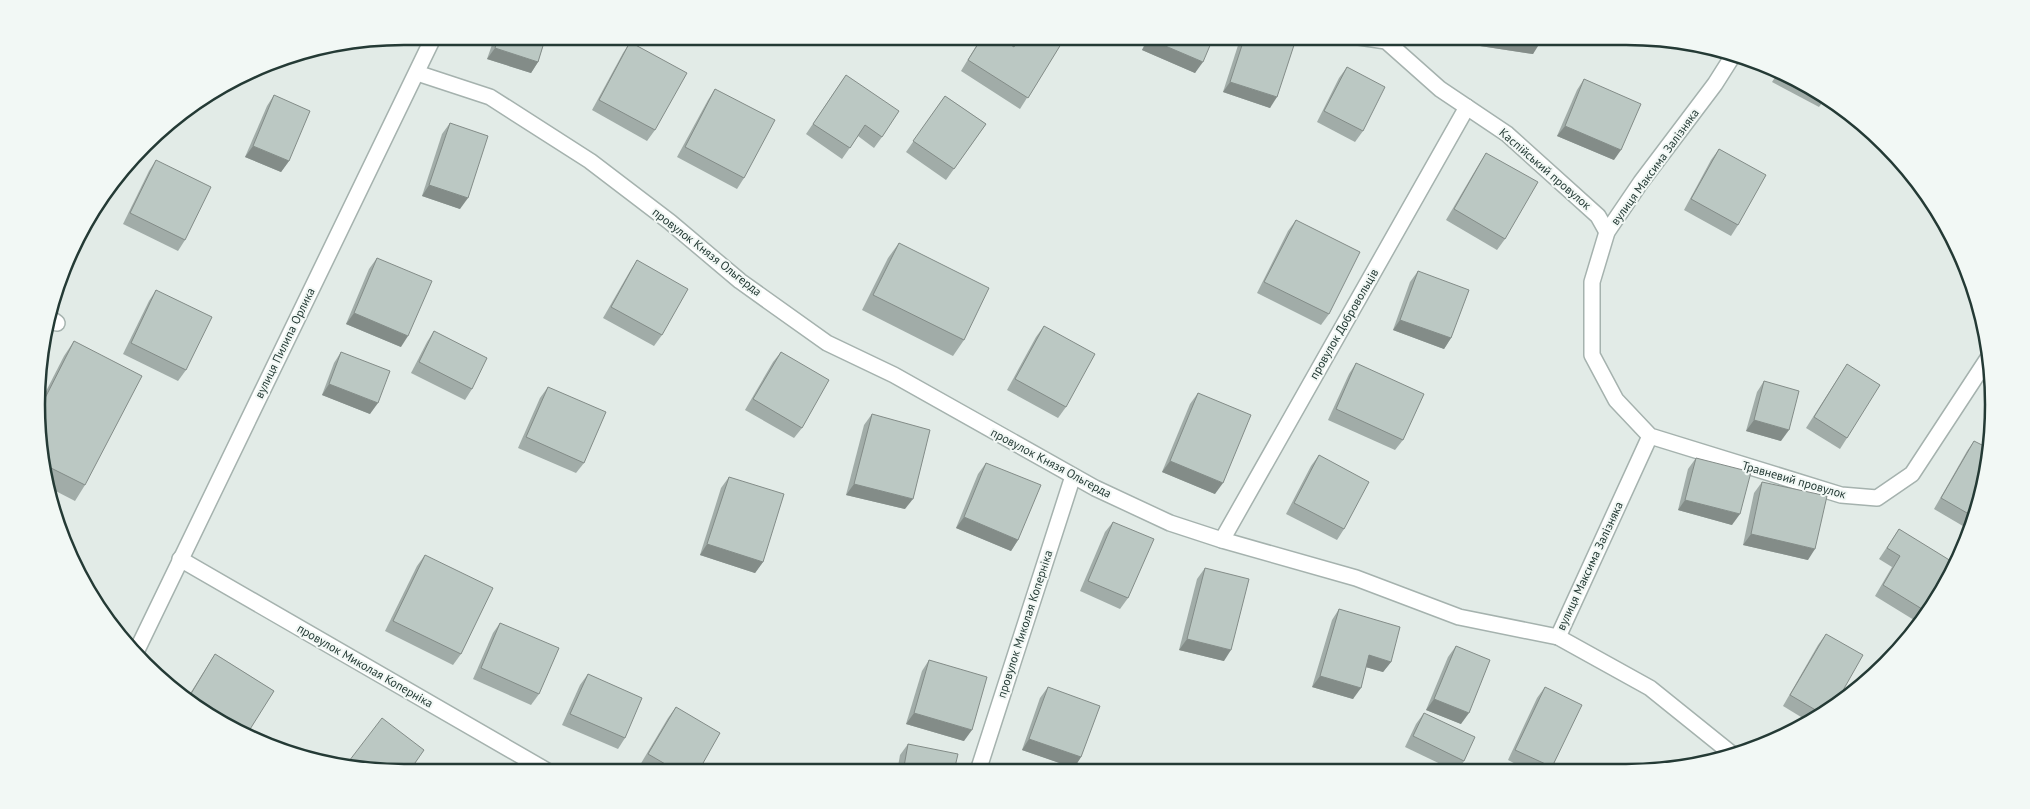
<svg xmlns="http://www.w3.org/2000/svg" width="2030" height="809" viewBox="0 0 2030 809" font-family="'PT Sans',sans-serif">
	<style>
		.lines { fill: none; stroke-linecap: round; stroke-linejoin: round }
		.minor-casing { stroke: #a5b2ae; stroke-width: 18 }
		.minor { stroke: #fff; stroke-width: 15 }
		.wall { fill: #a1aca8 }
		.shaded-wall { fill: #838c88 }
		.building { fill: #bbc8c3; stroke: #838c88 }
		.labels { text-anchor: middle; stroke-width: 4; stroke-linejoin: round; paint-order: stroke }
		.street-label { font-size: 12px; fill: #243a35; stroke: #f2f8f5 }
		.rim { fill: none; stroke: #243a35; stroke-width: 2.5 }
	</style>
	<rect width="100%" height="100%" fill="#e2ebe7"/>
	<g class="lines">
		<defs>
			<g id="minor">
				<polyline points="1352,36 1386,41 1440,89 1507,134 1598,216 1607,232"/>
				<polyline points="1734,54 1715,84 1641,182 1607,232 1592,282 1592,355 1616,400 1650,436 1841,495 1877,498 1912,474 1990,355"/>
				<polyline points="417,73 490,97 590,161 670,222 740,281 827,343 894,375 1095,488 1170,523 1222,540 1356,578 1459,617 1558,637 1650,688 1732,754"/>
				<polyline points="49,317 57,323"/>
				<polyline points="1222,540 1467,107"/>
				<polyline points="180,559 549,772"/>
				<polyline points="1558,637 1650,436"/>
				<polyline points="137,650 434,36"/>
				<polyline points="978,771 1073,476"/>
			</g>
		</defs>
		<!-- minor casing -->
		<use href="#minor" class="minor-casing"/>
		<!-- minor -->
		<use href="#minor" class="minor"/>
	</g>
	<!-- wall -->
	<g class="wall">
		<polygon points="495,36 546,36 538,62 531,73 487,59"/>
		<polygon points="982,36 997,36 1013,46 1019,36 1066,36 1020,109 961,71"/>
		<polygon points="1148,36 1214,36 1195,73 1142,50"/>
		<polygon points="1241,36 1297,36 1270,108 1223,92"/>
		<polygon points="1481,36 1541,36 1533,54 1480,46"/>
		<polygon points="630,42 655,130 647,141 592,110 623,53"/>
		<polygon points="1347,67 1363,131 1355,142 1317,122 1339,78"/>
		<polygon points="1779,71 1789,74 1826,98 1819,107 1772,82"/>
		<polygon points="846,75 882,137 874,148 858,136 842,159 806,134"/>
		<polygon points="1584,79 1614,160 1557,136 1577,90"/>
		<polygon points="715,89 744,178 737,189 677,157 708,100"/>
		<polygon points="274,95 289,161 281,172 245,157 267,106"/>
		<polygon points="945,96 986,124 946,180 906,152"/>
		<polygon points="450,123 460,209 422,196 442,134"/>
		<polygon points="1719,149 1738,225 1731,236 1684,210 1711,160"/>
		<polygon points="1486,153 1505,239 1497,250 1446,220 1479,164"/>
		<polygon points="156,160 185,240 178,251 123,224 149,171"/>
		<polygon points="1296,220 1329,314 1321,325 1257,293 1288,231"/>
		<polygon points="899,243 964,340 953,356 862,310 888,258"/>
		<polygon points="377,258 401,347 346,324 369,269"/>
		<polygon points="637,260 662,335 654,346 603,318 630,271"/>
		<polygon points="1418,271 1451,338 1444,349 1393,330 1410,282"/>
		<polygon points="156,290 186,370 178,381 123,354 149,301"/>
		<polygon points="1044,326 1066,407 1058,418 1007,390 1036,337"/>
		<polygon points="434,331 472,389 465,400 411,373 427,342"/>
		<polygon points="74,341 85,485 75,501 46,486 43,477 41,401 64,356"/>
		<polygon points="341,352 370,414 322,395 334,363"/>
		<polygon points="781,352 802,428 794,438 745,410 773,362"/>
		<polygon points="1356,363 1403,440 1395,450 1328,420 1349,374"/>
		<polygon points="1847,364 1847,438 1840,449 1806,428"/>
		<polygon points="1764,381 1781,441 1746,431 1757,392"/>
		<polygon points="548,387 584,463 576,473 518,448 540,398"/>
		<polygon points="1198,393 1215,494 1162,472 1190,404"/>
		<polygon points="872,414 905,509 846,495 864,425"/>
		<polygon points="1974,441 1981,500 1968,529 1934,509 1967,451"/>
		<polygon points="1319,455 1344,529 1337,540 1286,514 1311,466"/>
		<polygon points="1696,458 1732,525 1678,510 1688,469"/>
		<polygon points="986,463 1018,540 1011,551 956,528 978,474"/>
		<polygon points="729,477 763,562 755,573 700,555 721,488"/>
		<polygon points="1762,482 1808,560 1743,545 1754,493"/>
		<polygon points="1113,522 1128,598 1120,609 1080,591 1105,532"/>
		<polygon points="1899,529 1922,609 1914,620 1875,596 1892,567 1879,559"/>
		<polygon points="425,555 461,654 453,665 385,631 417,566"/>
		<polygon points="1205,568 1224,661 1179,650 1197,579"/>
		<polygon points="1339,609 1391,662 1383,672 1366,667 1353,699 1312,687 1332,620"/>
		<polygon points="500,623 539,694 531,705 473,679 493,633"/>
		<polygon points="1826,634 1837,701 1806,720 1783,706 1818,645"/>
		<polygon points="1456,646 1461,724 1426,710 1448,657"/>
		<polygon points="215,654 274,691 245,736 242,735 186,700 208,665"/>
		<polygon points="929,660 964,741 906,724 922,671"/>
		<polygon points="588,674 625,738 618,749 562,725 580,685"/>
		<polygon points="1048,687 1081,757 1074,768 1022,750 1040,698"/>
		<polygon points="1545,687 1552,767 1550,770 1527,770 1508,760 1537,698"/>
		<polygon points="676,707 698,772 653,772 640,765 668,718"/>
		<polygon points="1424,713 1464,761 1458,770 1453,770 1405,747 1416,724"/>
		<polygon points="908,744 954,771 897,772 900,755"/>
	</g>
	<!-- shaded-wall -->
	<g class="shaded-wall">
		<polygon points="1487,36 1494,36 1540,43 1533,54 1480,46"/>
		<polygon points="1149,39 1203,62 1195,73 1142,50"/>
		<polygon points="495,48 538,62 531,73 487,59"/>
		<polygon points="1230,82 1277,97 1270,108 1223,92"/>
		<polygon points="1565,126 1621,150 1614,160 1557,136"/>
		<polygon points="253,146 289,161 281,172 245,157"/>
		<polygon points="429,185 468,198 460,209 422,196"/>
		<polygon points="354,313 408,336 401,347 346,324"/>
		<polygon points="1400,320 1451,338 1444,349 1393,330"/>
		<polygon points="329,384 378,403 370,414 322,395"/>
		<polygon points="1754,420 1789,430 1781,441 1746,431"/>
		<polygon points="1170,461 1223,483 1215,494 1162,472"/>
		<polygon points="854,484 913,499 905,509 846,495"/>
		<polygon points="1685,500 1740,514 1732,525 1678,510"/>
		<polygon points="964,517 1018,540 1011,551 956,528"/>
		<polygon points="1751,534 1815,549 1808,560 1743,545"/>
		<polygon points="707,544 763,562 755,573 700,555"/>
		<polygon points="1187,639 1231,650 1224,661 1179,650"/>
		<polygon points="1369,655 1391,662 1383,672 1362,666"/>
		<polygon points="1320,676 1361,688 1353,699 1312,687"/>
		<polygon points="1434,699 1469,713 1461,724 1426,710"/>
		<polygon points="914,713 972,730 964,741 906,724"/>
		<polygon points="1029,739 1081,757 1074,768 1022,750"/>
	</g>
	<!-- building -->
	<g class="building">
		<polygon points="499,36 546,36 538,62 495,48"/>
		<polygon points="983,36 997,36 1014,47 1020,36 1066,36 1028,98 968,60"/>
		<polygon points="1151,36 1214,36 1203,62 1149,39"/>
		<polygon points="1245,36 1297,36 1277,97 1230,82"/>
		<polygon points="1494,36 1541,36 1540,43"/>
		<polygon points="630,42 687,73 655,130 599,100"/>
		<polygon points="1347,67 1385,87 1363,131 1324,111"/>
		<polygon points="1780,71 1789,74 1811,88 1780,72"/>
		<polygon points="846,75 899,111 882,137 865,125 850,148 813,124"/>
		<polygon points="1584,79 1641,104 1621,150 1565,126"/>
		<polygon points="715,89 775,120 744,178 685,147"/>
		<polygon points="274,95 310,111 289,161 253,146"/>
		<polygon points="945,96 986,124 954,169 913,141"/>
		<polygon points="450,123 488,136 468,198 429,185"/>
		<polygon points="1719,149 1766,175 1738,225 1691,199"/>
		<polygon points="1486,153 1538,182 1505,239 1454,209"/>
		<polygon points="156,160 211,187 185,240 130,213"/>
		<polygon points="1296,220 1360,252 1329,314 1264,282"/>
		<polygon points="899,243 989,288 964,340 873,295"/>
		<polygon points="377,258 432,281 408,336 354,313"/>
		<polygon points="637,260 688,289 662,335 611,307"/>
		<polygon points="1418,271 1469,290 1451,338 1400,320"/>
		<polygon points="156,290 212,317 186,370 131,343"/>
		<polygon points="1044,326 1095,354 1066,407 1015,379"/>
		<polygon points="434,331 487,358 472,389 419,362"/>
		<polygon points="74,341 142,376 85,485 43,464 41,406"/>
		<polygon points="341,352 390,371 378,403 329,384"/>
		<polygon points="781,352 829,380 802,428 753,399"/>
		<polygon points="1356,363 1424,394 1403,440 1336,409"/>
		<polygon points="1847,364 1880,385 1847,438 1814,417"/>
		<polygon points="1764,381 1799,391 1789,430 1754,420"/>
		<polygon points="548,387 606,412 584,463 526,437"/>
		<polygon points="1198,393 1251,415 1223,483 1170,461"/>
		<polygon points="872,414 930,430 913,499 854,484"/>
		<polygon points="1974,441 1990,449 1981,500 1974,517 1941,498"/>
		<polygon points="1319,455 1369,482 1344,529 1294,503"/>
		<polygon points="1696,458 1751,472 1740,514 1685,500"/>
		<polygon points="986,463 1041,485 1018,540 964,517"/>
		<polygon points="729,477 784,494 763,562 707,544"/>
		<polygon points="1762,482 1827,496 1815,549 1751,534"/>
		<polygon points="1113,522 1154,539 1128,598 1088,581"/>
		<polygon points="1899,529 1951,561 1922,609 1883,585 1900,556 1887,548"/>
		<polygon points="425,555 493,588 461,654 393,621"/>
		<polygon points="1205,568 1249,579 1231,650 1187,639"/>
		<polygon points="1339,609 1400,627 1391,662 1369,655 1361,688 1320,676"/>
		<polygon points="500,623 559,648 539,694 481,668"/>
		<polygon points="1826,634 1863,655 1837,701 1819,712 1790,695"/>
		<polygon points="1456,646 1490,660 1469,713 1434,699"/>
		<polygon points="215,654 274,691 247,734 189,697"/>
		<polygon points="929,660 987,677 972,730 914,713"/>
		<polygon points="588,674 642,698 625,738 570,714"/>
		<polygon points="1048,687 1100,706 1081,757 1029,739"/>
		<polygon points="1545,687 1582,705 1552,767 1515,750"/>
		<polygon points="676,707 720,733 698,772 679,772 648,754"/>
		<polygon points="1424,713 1475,737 1464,761 1413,736"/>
		<polygon points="382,718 424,750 408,773 346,765"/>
		<polygon points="908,744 958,754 954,771 903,772"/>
	</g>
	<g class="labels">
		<!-- street labels -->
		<g class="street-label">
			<text transform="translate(1655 167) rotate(-54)" y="4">вулиця Максима Залізняка</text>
			<text transform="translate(1545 169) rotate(41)" y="4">Каспійський провулок</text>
			<text transform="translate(707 252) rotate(38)" y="4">провулок Князя Ольгерда</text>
			<text transform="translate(1344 324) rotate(-60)" y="4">провулок Добровольців</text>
			<text transform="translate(285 343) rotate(-64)" y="4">вулиця Пилипа Орлика</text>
			<text transform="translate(1051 463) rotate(28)" y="4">провулок Князя Ольгерда</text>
			<text transform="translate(1794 480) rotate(16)" y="4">Травневий провулок</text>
			<text transform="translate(1590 566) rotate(-65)" y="4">вулиця Максима Залізняка</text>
			<text transform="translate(1025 624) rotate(-72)" y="4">провулок Миколая Коперніка</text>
			<text transform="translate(365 666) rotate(30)" y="4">провулок Миколая Коперніка</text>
		</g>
	</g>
	<!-- crop -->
	<path d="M0 0H2030V809H0ZM404 45H1626A359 359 0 0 1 1985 404V405A359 359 0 0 1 1626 764H404A359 359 0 0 1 45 405V404A359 359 0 0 1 404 45Z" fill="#f2f8f5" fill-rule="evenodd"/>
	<path class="rim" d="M404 45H1626A359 359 0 0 1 1985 404V405A359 359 0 0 1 1626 764H404A359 359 0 0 1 45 405V404A359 359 0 0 1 404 45Z"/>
</svg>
